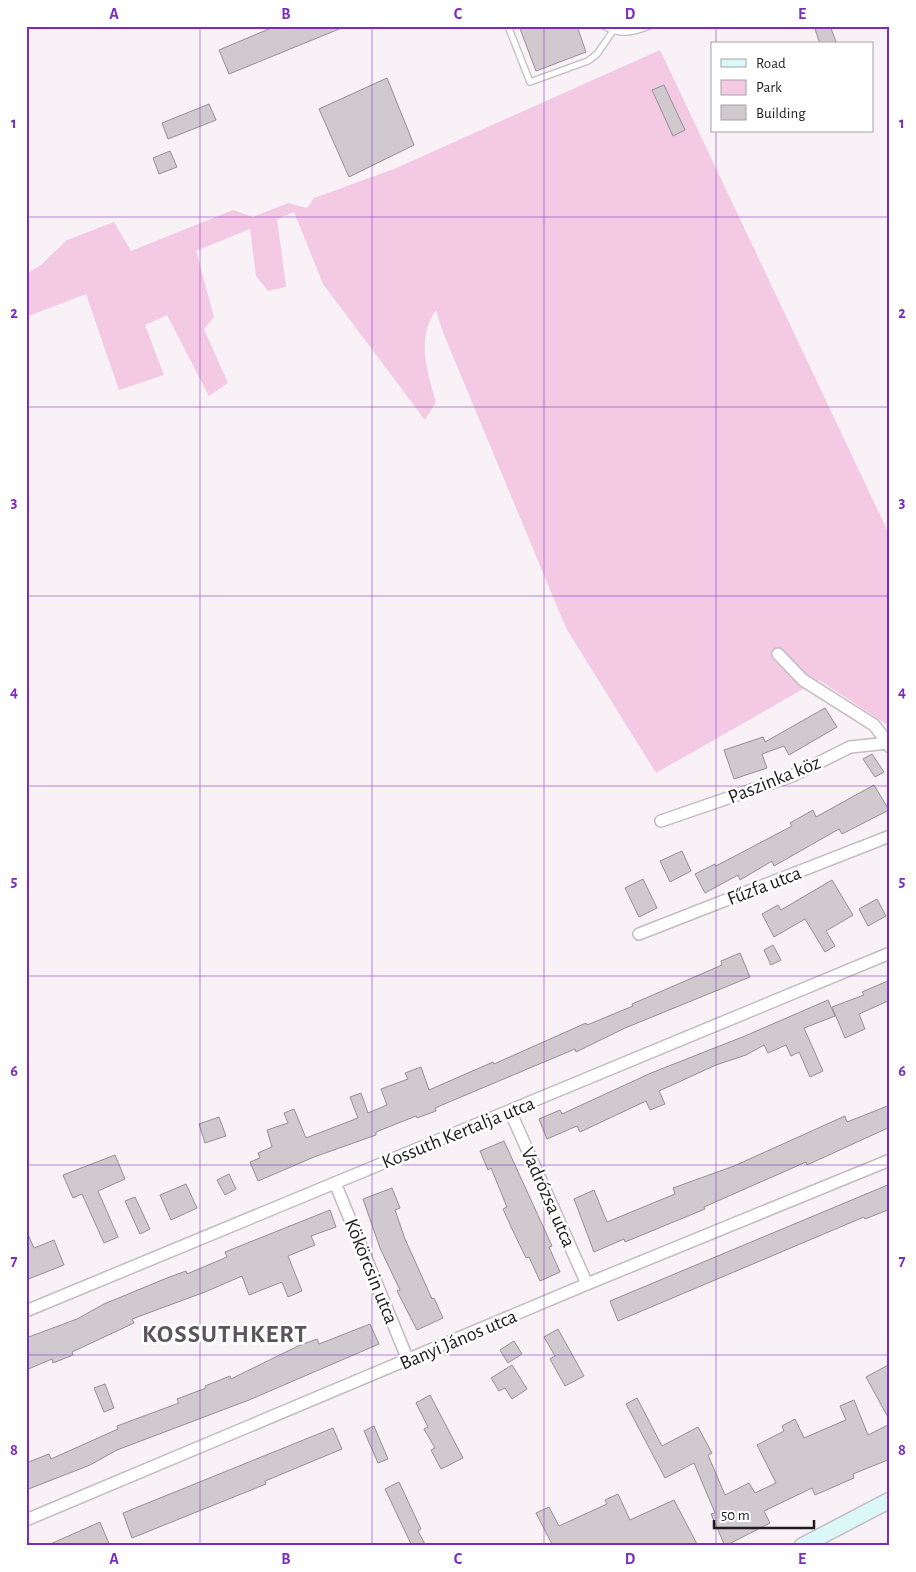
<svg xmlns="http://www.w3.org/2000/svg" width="916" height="1572" viewBox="0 0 916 1572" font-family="'Alegreya Sans',sans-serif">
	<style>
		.green { fill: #f4c9e4 }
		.building { fill: #d0c9cd; stroke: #968f93 }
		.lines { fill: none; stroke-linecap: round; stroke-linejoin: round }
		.lane-casing { stroke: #c3bcc0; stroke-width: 8 }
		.street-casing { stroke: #c3bcc0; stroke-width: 14 }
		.secondary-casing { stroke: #c3bcc0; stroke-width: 18 }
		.lane { stroke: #fff; stroke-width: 5.5 }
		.street { stroke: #fff; stroke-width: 11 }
		.secondary { stroke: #dbf8f9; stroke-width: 15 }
		.grid { fill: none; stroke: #7b2cbf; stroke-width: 1; stroke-opacity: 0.55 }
		.labels { text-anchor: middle; stroke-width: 5; stroke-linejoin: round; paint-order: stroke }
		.street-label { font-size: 20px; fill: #1f1c1e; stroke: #fff }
		.district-label { font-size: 25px; font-weight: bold; letter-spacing: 1px; fill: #5b5559; stroke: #fff }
		.neatline { fill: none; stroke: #7b2cbf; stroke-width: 2 }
		.grid-label { font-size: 16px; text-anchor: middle; font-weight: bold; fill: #7b2cbf }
	</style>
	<rect width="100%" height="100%" fill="#f8f1f5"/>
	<!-- green -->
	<path class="green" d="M660 50 890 536V720L886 724 819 680 656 773 566 628 442 330 436 310C416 338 427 372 436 402L425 420 323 284 294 212 277 219 286 287 268 291 256 276 250 229 196 251 214 317 204 329 228 383 209 396 167 315 145 325 164 375 119 390 86 294 26 317V274L41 265 67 240 114 222 131 251 233 210 253 217 288 203 307 208 314 198 394 169Z"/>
	<!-- building -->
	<g class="building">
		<polygon points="276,26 344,26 344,27 229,74 219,50"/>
		<polygon points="519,26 577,26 586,52 536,71"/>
		<polygon points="814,26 830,26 837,44 820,44"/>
		<polygon points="387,78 414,145 349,177 319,109"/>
		<polygon points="664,85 685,130 673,136 652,90"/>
		<polygon points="209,104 216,120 168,139 162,123"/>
		<polygon points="170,151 177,167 159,174 153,158"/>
		<polygon points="825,708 837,727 789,755 784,746 762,754 767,768 734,779 724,750 763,737 765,742"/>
		<polygon points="872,754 884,772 875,777 863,759"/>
		<polygon points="874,785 889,810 842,834 839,829 774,866 772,861 740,880 738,875 705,893 695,874 715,864 716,866 792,826 790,823 813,810 816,817"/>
		<polygon points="682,851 691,871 670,882 660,861"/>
		<polygon points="643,879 657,908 639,917 625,888"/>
		<polygon points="832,880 853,915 826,931 835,946 825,952 805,919 774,937 762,914 778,905 781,910"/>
		<polygon points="877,899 886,916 868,926 859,909"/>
		<polygon points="773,945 781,960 771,965 764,950"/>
		<polygon points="740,953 750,977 625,1028 576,1052 575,1049 544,1062 435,1108 436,1111 417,1118 416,1116 376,1132 376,1135 314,1157 258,1181 250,1162 260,1158 258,1153 272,1147 267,1130 288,1123 284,1113 294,1109 306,1138 358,1118 350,1097 361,1093 368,1113 387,1105 381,1089 408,1079 405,1073 421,1067 429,1090 493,1062 494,1064 586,1023 587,1025 633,1006 632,1004 722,965 721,961"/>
		<polygon points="890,980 890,1000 859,1014 865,1029 845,1038 832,1007 864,995 862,992"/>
		<polygon points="828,1000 835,1016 804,1028 823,1071 810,1077 799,1052 791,1056 786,1045 768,1053 764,1045 746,1055 716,1065 659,1091 665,1104 650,1110 646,1101 580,1132 577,1126 547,1139 539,1119 560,1110 562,1114 651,1073 745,1036"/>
		<polygon points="890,1105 890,1127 807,1165 806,1162 704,1207 705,1209 625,1242 624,1239 594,1252 574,1199 594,1190 607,1222 675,1194 673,1188 734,1166 845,1116 847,1122"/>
		<polygon points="219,1117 226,1136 205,1143 199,1124"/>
		<polygon points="504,1141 552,1246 549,1247 560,1272 540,1281 529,1257 526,1258 512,1229 503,1209 507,1207 491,1168 488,1170 480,1151"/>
		<polygon points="115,1155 125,1179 98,1191 118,1237 104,1243 82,1194 73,1198 63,1175"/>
		<polygon points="229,1174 236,1189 225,1195 217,1180"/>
		<polygon points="186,1184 197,1208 171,1220 160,1195"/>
		<polygon points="890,1184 890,1209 865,1219 864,1217 618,1321 610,1301"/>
		<polygon points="392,1188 400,1208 395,1210 405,1239 432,1299 434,1298 443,1318 417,1330 397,1291 400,1290 380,1248 363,1199"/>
		<polygon points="135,1197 150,1229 140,1234 125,1201"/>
		<polygon points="330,1210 336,1227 311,1236 315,1245 288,1256 302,1291 288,1297 282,1282 249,1295 242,1276 205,1292 132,1319 134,1323 72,1352 73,1355 53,1363 52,1359 26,1370 26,1338 77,1319 104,1304 167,1278 186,1271 187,1274 227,1257 225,1252"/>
		<polygon points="26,1230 34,1248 54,1240 64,1265 26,1280"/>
		<polygon points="370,1324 379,1344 249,1400 117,1450 90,1465 26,1490 26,1463 49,1454 51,1459 118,1429 117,1426 179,1403 177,1399 206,1388 205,1386 230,1376 231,1379 298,1346 317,1339 319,1344"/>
		<polygon points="558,1329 584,1376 565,1386 550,1359 555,1356 544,1337"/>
		<polygon points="514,1341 522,1354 508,1363 500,1350"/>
		<polygon points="890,1364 890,1421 866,1377"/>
		<polygon points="512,1365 527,1389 512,1399 505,1388 499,1391 491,1378"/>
		<polygon points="105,1384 114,1408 104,1412 94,1388"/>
		<polygon points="430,1395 463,1458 441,1469 431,1450 435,1448 424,1429 428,1427 416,1403"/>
		<polygon points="637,1398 662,1446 698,1427 712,1453 708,1455 725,1495 749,1483 755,1493 776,1483 757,1445 784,1431 782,1426 795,1419 804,1438 846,1420 840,1406 854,1400 868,1435 890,1424 890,1459 853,1474 854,1478 815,1495 812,1488 764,1511 770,1523 725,1546 711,1514 715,1513 694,1463 665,1478 626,1404"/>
		<polygon points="374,1426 388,1459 378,1463 364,1431"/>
		<polygon points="333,1428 342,1449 265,1481 266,1484 132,1538 123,1513"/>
		<polygon points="399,1482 421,1529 418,1531 426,1546 412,1546 385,1489"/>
		<polygon points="618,1494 630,1520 674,1500 698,1546 553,1546 536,1513 549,1507 559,1526 607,1504 605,1500"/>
		<polygon points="100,1522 110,1546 46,1546"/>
	</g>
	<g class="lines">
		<defs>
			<g id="lane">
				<polyline points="508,26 530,82 588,61 597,54 613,31"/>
				<path d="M604 26C620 35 632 33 649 26"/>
			</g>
			<g id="street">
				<polyline points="778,654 803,680 874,725 888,743"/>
				<polyline points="661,821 792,776 850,747 888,743 890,747"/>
				<polyline points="639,934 890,836"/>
				<polyline points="510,1111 587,1284"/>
				<polyline points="335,1183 408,1360"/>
				<polyline points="26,1311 890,953"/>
				<polyline points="26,1520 587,1284 890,1160"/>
			</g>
			<polyline id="secondary" points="802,1546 890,1500"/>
		</defs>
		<!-- lane casing -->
		<use href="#lane" class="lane-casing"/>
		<!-- street casing -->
		<use href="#street" class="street-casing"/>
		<!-- secondary casing -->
		<use href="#secondary" class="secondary-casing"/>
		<!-- lane -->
		<use href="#lane" class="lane"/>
		<!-- street -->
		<use href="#street" class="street"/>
		<!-- secondary -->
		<use href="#secondary" class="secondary"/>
	</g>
	<!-- grid -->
	<path class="grid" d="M200 26V1546M372 26V1546M544 26V1546M716 26V44M716 131V1546M26 217H890M26 407H890M26 596H890M26 786H890M26 976H890M26 1165H890M26 1355H890"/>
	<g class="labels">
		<!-- street labels -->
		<g class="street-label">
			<text transform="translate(774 779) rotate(-22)" y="7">Paszinka köz</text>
			<text transform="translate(764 885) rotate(-21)" y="7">Fűzfa utca</text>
			<text transform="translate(458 1132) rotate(-22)" y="7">Kossuth Kertalja utca</text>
			<text transform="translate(549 1197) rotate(66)" y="7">Vadrózsa utca</text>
			<text transform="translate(372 1271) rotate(68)" y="7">Kökörcsin utca</text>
			<text transform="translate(458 1339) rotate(-23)" y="7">Banyi János utca</text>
		</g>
		<!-- district labels -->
		<g class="district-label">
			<text x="225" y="1342">KOSSUTHKERT</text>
		</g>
	</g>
	<!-- border -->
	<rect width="916" height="1572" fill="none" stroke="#ffffff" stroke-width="55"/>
	<!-- legend -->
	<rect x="711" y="42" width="162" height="90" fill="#ffffff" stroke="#a5a4a5"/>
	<rect x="721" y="59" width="25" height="8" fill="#dbf8f9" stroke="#a5a4a5"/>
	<text x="756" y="68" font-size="15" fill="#1f1c1e">Road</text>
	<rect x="721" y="80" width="25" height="15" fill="#f4c9e4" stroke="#a5a4a5"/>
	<text x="756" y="92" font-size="15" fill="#1f1c1e">Park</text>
	<rect x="721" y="105" width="25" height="15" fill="#d0c9cd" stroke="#a5a4a5"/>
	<text x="756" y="118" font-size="15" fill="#1f1c1e">Building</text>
	<!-- scale -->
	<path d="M714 1520v8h100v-8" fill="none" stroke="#1f1c1e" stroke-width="2.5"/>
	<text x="721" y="1520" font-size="15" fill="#1f1c1e" stroke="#ffffff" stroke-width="4" paint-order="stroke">50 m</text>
	<rect x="28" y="28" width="860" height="1516" class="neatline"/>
	<g class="grid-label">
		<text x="114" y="19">A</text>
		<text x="286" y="19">B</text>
		<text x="458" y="19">C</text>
		<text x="630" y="19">D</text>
		<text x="802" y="19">E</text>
		<text x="14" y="128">1</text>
		<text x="902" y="128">1</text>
		<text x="14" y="318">2</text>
		<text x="902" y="318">2</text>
		<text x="14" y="507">3</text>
		<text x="902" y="507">3</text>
		<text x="14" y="697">4</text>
		<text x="902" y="697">4</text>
		<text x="14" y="886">5</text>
		<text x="902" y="886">5</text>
		<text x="14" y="1076">6</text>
		<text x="902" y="1076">6</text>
		<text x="14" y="1266">7</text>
		<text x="902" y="1266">7</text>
		<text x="14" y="1455">8</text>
		<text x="902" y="1455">8</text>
		<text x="114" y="1564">A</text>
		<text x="286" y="1564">B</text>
		<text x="458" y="1564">C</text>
		<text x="630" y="1564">D</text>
		<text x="802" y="1564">E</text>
	</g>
</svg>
